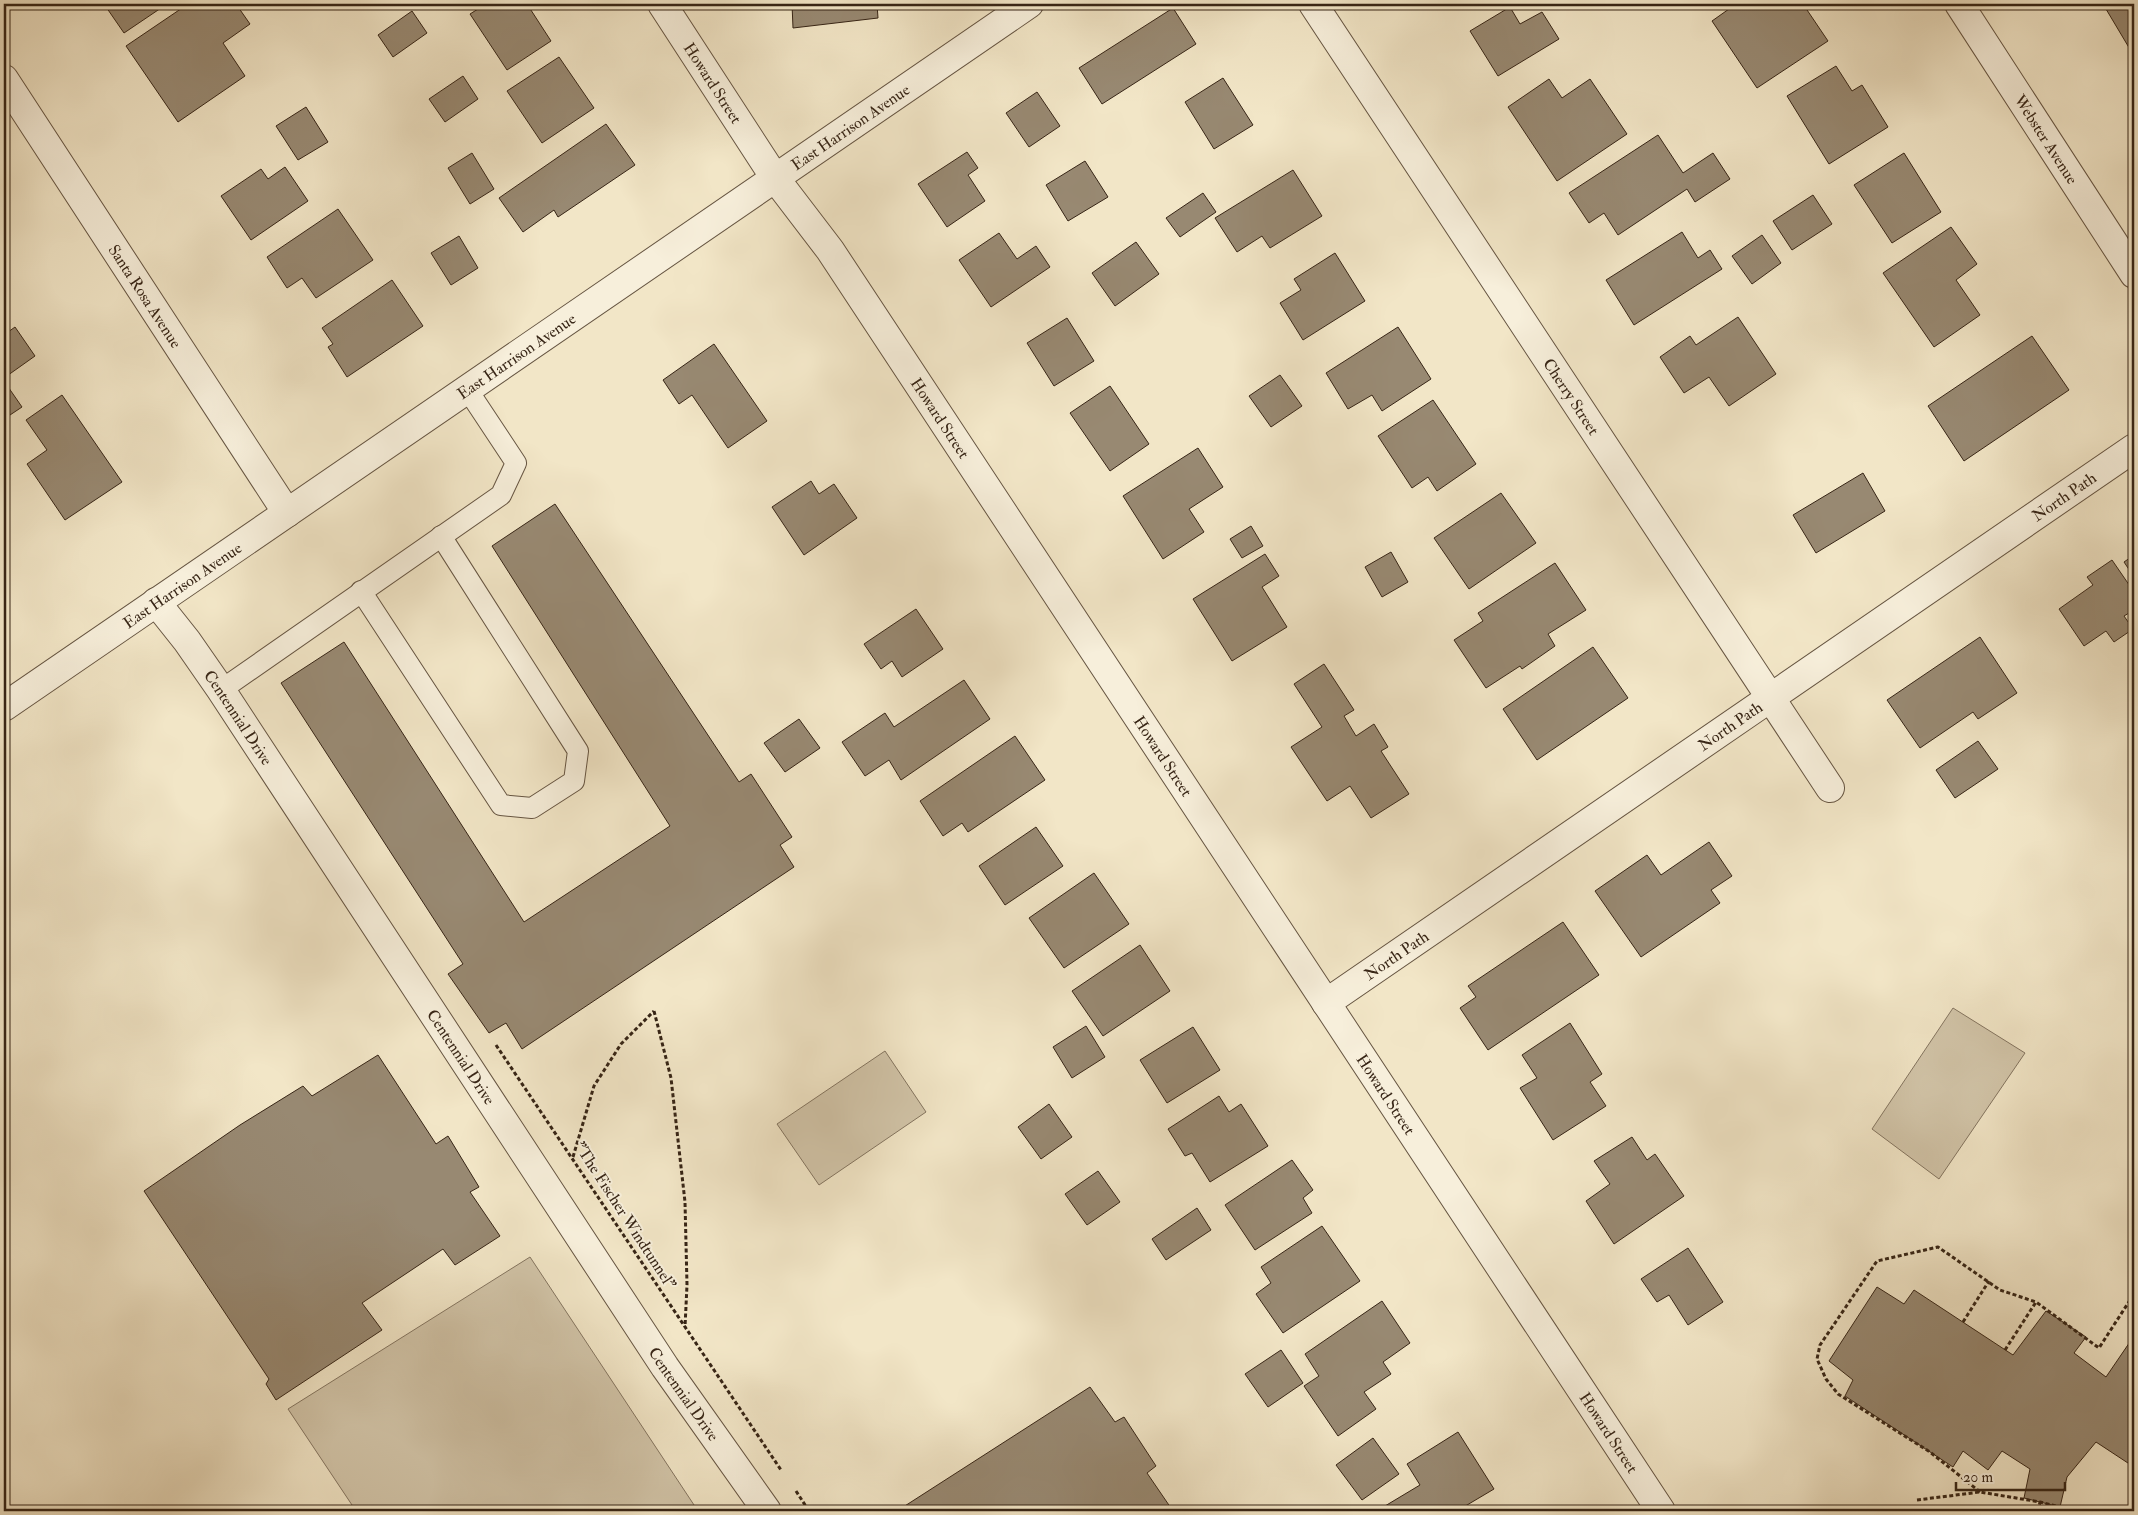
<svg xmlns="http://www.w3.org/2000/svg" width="2138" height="1515" viewBox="0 0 2138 1515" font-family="'IM FELL Double Pica',serif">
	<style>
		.green { fill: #d2c5a9; stroke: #847560 }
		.building { fill: #988972; stroke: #372516 }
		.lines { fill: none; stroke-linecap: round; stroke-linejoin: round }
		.lane-casing { stroke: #665542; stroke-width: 22 }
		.street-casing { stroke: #665542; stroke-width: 30 }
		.path { stroke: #372516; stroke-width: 3; stroke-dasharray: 4 2.5; stroke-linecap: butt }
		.lane { stroke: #f7efdb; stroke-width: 20 }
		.street { stroke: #f7efdb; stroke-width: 28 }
		.labels { text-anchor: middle; stroke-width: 4; stroke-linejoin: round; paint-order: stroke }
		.street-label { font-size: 16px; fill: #372516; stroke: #f7efdb }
	</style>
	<rect width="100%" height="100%" fill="#f2e6c7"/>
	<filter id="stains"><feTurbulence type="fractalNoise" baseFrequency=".004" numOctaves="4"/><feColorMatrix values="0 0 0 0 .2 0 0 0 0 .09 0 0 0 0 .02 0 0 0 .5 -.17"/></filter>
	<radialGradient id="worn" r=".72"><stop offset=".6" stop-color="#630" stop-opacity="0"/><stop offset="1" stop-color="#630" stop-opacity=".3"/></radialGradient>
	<!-- green -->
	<g class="green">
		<polygon points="1953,1008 2025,1053 1939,1179 1872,1129"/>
		<polygon points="885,1051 926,1112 819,1185 777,1124"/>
		<polygon points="530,1257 698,1511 356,1511 288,1409"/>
	</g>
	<!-- building -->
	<g class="building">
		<polygon points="104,4 162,4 164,6 124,33"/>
		<polygon points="188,4 236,4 250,24 223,43 245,76 178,122 126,46"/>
		<polygon points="486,4 527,4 551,41 507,70 470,14"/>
		<polygon points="792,4 877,4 878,18 793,28"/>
		<polygon points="1736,4 1803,4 1828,41 1757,88 1712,21"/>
		<polygon points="2103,4 2134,4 2134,56"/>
		<polygon points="1510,7 1520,24 1542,12 1559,39 1498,76 1470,31"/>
		<polygon points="1173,8 1196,44 1102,104 1079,68"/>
		<polygon points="412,11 427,33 393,57 378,35"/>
		<polygon points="559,57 594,108 542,143 507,91"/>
		<polygon points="1836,66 1852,91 1862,85 1888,127 1829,164 1787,96"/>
		<polygon points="463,76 478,99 445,122 429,99"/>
		<polygon points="1223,78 1253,125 1214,149 1185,102"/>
		<polygon points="1549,79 1562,98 1590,79 1627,134 1557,181 1508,107"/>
		<polygon points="1037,92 1060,126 1029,147 1006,113"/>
		<polygon points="306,107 328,142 298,160 276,126"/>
		<polygon points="606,124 635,165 558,217 554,210 523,232 499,198"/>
		<polygon points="1658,135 1683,173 1713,153 1730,179 1695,202 1687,189 1618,235 1604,213 1589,223 1569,193"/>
		<polygon points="967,152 978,168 968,175 985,201 947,227 918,184"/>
		<polygon points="472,153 494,189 470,204 448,168"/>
		<polygon points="1904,153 1941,212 1892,243 1854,185"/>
		<polygon points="1085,161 1108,197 1068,221 1046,185"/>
		<polygon points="285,167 308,201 251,240 221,196 261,169 268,179"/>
		<polygon points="1293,170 1322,216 1270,248 1262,236 1237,252 1215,218"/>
		<polygon points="1203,193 1216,212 1180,237 1166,218"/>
		<polygon points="1813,195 1832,224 1792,250 1773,221"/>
		<polygon points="338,209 373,260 316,298 302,278 287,288 267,257"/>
		<polygon points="1951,227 1977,264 1956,280 1980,315 1934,347 1883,273"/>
		<polygon points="1682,232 1698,258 1710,250 1722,269 1634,325 1606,280"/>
		<polygon points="999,233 1017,259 1036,246 1050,267 991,307 959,260"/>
		<polygon points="1762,235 1781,263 1752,284 1732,256"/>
		<polygon points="459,236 478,268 451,285 431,253"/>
		<polygon points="1136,242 1159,274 1115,306 1092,273"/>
		<polygon points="1335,253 1365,301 1303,340 1280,303 1301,290 1294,279"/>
		<polygon points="392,280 423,326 347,377 328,347 333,344 322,328"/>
		<polygon points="1738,317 1776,374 1729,406 1709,377 1684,393 1660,357 1690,336 1696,345"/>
		<polygon points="1067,318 1094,361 1054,386 1027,343"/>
		<polygon points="15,327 35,356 4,378 4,335"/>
		<polygon points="1398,327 1431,379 1382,411 1372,395 1348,409 1326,373"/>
		<polygon points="2032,336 2069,390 1964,461 1928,406"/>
		<polygon points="714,344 767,421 728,448 692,395 679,404 663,380"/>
		<polygon points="1280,375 1302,406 1271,427 1249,396"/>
		<polygon points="4,381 22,407 4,419"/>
		<polygon points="1110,386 1149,444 1110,471 1070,413"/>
		<polygon points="62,395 122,482 65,520 27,464 47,450 26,420"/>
		<polygon points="1433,400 1476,464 1437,491 1428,477 1412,488 1378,436"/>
		<polygon points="1198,448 1223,487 1189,509 1204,532 1163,559 1123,496"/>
		<polygon points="1863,473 1885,511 1816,553 1793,515"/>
		<polygon points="811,481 819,494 834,484 857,518 804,555 772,507"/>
		<polygon points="1501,493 1536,543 1469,589 1434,538"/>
		<polygon points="555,504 739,782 751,774 792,837 780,845 794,867 522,1049 506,1023 489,1033 448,974 463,964 281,683 344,642 524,922 670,826 492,546"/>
		<polygon points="1251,526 1263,546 1242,558 1230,539"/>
		<polygon points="1391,552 1408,582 1382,597 1365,567"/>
		<polygon points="1265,554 1279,576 1262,587 1287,627 1232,661 1193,599"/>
		<polygon points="2134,555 2134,577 2124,562"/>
		<polygon points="2112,560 2134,592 2134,610 2124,616 2133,629 2114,642 2106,631 2084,646 2059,609 2093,585 2087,577"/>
		<polygon points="1555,563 1586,610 1548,634 1555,646 1522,669 1520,666 1486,688 1454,640 1483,621 1478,613"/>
		<polygon points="916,609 943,649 902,677 892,661 881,669 864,644"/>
		<polygon points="1980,637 2017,693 1978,719 1973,712 1920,748 1887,700"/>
		<polygon points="1593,647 1628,698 1537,760 1503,709"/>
		<polygon points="1324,664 1354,710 1344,716 1356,736 1374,724 1388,747 1381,751 1409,794 1371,818 1350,786 1327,801 1291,747 1322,727 1294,684"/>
		<polygon points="964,680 990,719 901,780 889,760 865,776 842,742 885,713 894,727"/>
		<polygon points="2134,713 2134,724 2129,716"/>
		<polygon points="799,719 820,748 785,772 764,743"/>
		<polygon points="1015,736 1045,780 968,832 962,823 943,836 920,801"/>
		<polygon points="1978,741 1998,769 1955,798 1936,770"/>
		<polygon points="1036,827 1063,866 1005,905 979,866"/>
		<polygon points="1709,842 1732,876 1711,890 1720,903 1641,957 1595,891 1647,855 1661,875"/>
		<polygon points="1094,873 1129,924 1064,968 1029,918"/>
		<polygon points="1563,922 1599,975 1488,1050 1460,1008 1476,997 1468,986"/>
		<polygon points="1140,945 1170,991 1103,1036 1072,991"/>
		<polygon points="1570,1023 1602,1074 1590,1082 1606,1106 1553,1140 1520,1088 1537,1078 1522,1055"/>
		<polygon points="1086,1026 1105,1057 1072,1078 1053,1047"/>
		<polygon points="1193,1027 1220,1070 1167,1103 1140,1060"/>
		<polygon points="378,1055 436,1144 448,1136 479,1187 470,1192 500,1236 455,1265 443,1249 362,1303 382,1330 276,1400 266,1384 269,1379 144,1191 240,1125 303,1086 312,1096"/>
		<polygon points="1219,1096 1229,1112 1241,1104 1268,1146 1210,1182 1192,1153 1185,1156 1168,1129"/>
		<polygon points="1049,1104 1072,1137 1041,1159 1018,1127"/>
		<polygon points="1632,1137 1647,1160 1655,1154 1684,1196 1614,1244 1586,1201 1610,1184 1594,1161"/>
		<polygon points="1292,1160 1313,1190 1303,1198 1312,1213 1255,1250 1225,1205"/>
		<polygon points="1098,1171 1120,1202 1087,1225 1065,1194"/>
		<polygon points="1197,1208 1211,1230 1166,1260 1152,1239"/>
		<polygon points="1322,1226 1360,1281 1283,1333 1256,1294 1271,1283 1261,1267"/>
		<polygon points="1688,1248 1723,1302 1688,1325 1669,1295 1657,1302 1641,1279"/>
		<polygon points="1877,1287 1904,1304 1914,1290 2013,1355 2046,1311 2086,1337 2074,1353 2106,1377 2134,1336 2134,1467 2096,1442 2067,1477 2060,1507 2024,1498 2030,1469 2002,1451 1988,1470 1963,1451 1953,1467 1845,1396 1853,1380 1829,1361"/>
		<polygon points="1382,1301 1410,1343 1383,1362 1391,1374 1364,1392 1376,1409 1338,1436 1304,1386 1319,1376 1305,1354"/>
		<polygon points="1281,1350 1303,1383 1268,1407 1245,1374"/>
		<polygon points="1090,1387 1115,1422 1124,1417 1156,1466 1147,1473 1173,1511 897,1511"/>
		<polygon points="1458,1432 1494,1489 1457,1511 1388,1511 1385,1506 1420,1485 1407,1464"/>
		<polygon points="1373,1438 1399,1474 1362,1500 1336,1465"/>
	</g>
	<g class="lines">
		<defs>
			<g id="lane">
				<polyline points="361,591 501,805 532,808 574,781 578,751 441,536"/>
				<polyline points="221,690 501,495 516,463 467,389"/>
			</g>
			<g id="street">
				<path id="s1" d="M662 4 775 178 830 250 1661 1511"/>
				<path id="s2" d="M1313 4 1830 788"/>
				<path id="s3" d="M1959 4 2134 274"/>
				<path id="s4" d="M4 79 287 513"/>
				<path id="s5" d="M156 602 187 641 221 690 665 1367 767 1511"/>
				<path id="s6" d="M4 707 1029 4"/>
				<path id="s7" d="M1326 1003 2134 448"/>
			</g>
		</defs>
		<!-- lane casing -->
		<use href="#lane" class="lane-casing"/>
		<!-- street casing -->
		<use href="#street" class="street-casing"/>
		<!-- path -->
		<g class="path">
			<polyline points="654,1011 671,1078 685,1202 687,1285 685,1327"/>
			<polyline points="496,1045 781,1470"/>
			<polyline points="573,1157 594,1086 621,1044 654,1011"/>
			<polyline points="1963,1322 1989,1281"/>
			<polyline points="2005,1350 2036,1302 2099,1348 2134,1294"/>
			<polyline points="796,1491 809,1511"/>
			<polyline points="1980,1492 1930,1452 1838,1394 1826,1379 1817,1359 1820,1345 1877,1261 1938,1247 2000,1290 2036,1302"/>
			<polyline points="1917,1500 1980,1492 2040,1502 2075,1511"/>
			<polyline points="2038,1511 2040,1502"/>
		</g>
		<!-- lane -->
		<use href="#lane" class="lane"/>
		<!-- street -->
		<use href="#street" class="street"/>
	</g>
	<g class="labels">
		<!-- street labels -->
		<g class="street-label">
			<text dy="6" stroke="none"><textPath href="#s1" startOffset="94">Howard Street</textPath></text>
			<text dy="6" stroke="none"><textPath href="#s6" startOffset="1026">East Harrison Avenue</textPath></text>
			<text dy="6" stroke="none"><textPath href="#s3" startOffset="161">Webster Avenue</textPath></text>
			<text dy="6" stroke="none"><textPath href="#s4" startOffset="259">Santa Rosa Avenue</textPath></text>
			<text dy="6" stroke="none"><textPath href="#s6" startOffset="621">East Harrison Avenue</textPath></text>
			<text dy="6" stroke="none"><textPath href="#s2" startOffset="470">Cherry Street</textPath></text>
			<text dy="6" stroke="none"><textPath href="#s1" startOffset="499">Howard Street</textPath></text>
			<text dy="6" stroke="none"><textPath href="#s7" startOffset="895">North Path</textPath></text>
			<text dy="6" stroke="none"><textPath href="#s6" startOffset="216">East Harrison Avenue</textPath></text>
			<text dy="6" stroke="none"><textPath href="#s5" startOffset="142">Centennial Drive</textPath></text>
			<text dy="6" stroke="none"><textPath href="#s7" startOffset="490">North Path</textPath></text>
			<text dy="6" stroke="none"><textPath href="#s1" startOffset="904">Howard Street</textPath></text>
			<text dy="6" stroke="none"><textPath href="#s7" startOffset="85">North Path</textPath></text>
			<text dy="6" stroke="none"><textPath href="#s5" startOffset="548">Centennial Drive</textPath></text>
			<text dy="6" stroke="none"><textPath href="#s1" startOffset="1309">Howard Street</textPath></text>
			<text transform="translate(626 1215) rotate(57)" y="6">"The Fischer Windtunnel"</text>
			<text dy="6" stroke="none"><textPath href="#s5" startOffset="952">Centennial Drive</textPath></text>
			<text dy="6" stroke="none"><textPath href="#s1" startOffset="1714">Howard Street</textPath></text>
		</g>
	</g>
	<!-- margin -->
	<rect width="2138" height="1515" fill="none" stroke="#f2e6c7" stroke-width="20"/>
	<rect x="5" y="5" width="2128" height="1505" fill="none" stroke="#372516" stroke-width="2.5"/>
	<rect x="10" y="10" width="2118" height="1495" fill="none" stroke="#372516"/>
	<!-- scale -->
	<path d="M1956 1482v8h109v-8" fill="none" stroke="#372516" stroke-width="2.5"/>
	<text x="1963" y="1482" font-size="15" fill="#372516" stroke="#f7efdb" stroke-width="4" paint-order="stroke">20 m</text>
	<rect width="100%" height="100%" filter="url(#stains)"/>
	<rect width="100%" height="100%" fill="url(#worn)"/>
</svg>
